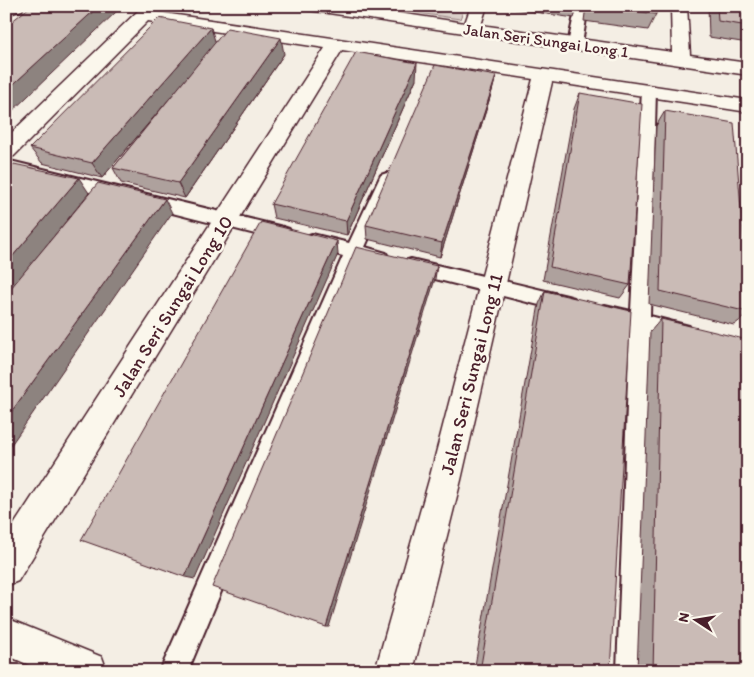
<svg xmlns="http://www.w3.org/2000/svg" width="754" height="677" viewBox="0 0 754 677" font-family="Itim,sans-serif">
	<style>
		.green { fill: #dbd0c9; stroke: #92787a }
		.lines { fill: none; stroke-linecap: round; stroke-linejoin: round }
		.service-casing { stroke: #4a1f2b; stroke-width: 4 }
		.minor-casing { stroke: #4a1f2b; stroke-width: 3 }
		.service { fill: #fbf7ec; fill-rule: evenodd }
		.minor { fill: #fbf7ec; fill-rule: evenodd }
		.wall { fill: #aea19d; stroke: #4a1f2b }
		.shaded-wall { fill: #8d837f; stroke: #4a1f2b }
		.building { fill: #cabbb6; stroke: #4a1f2b }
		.labels { text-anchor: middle; stroke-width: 5; stroke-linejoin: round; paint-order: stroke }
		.far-street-label { font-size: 16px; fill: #4a1f2b; stroke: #fbf7ec }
		.street-label { font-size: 19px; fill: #4a1f2b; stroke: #fbf7ec }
	</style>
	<rect width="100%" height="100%" fill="#f4eee4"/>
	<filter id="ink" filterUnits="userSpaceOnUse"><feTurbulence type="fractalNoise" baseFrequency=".02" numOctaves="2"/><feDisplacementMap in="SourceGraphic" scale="10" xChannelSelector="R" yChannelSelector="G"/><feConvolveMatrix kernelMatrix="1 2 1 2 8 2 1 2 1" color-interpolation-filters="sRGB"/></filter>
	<g filter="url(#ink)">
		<!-- green -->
		<polygon class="green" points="370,6 465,6 460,19"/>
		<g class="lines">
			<defs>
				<g id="service">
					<polygon points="576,6 588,6 582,44 575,48 568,44"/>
					<polygon points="649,86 654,87 656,90 650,316 689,326 692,332 689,338 682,341 650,332 645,671 617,671 630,327 598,319 595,313 598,307 605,305 631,311 642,90 644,87"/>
					<polygon points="6,160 283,227 289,229 292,234 289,239 283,241 6,171"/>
					<polygon points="387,173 393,175 395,179 365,247 386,253 389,258 386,263 380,265 359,260 188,671 160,671 343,256 306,246 303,241 306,236 312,234 349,243 379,179 381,175"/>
					<polygon points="411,259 567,296 574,298 577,304 574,310 567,312 411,273 405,271 402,266 405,261"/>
				</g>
				<g id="minor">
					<polygon points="6,6 24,6 22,10 6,15"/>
					<polygon points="143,6 161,6 157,12 748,100 748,112 552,82 461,480 413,671 375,671 429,480 533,79 342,50 18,581 6,586 6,537 325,48 148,21 14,156 6,158 6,138"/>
					<polygon points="307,6 352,6 465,23 471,6 487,6 481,25 672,52 671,6 687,6 690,55 748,63 748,75 315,11 309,10"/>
					<polygon points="6,618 102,657 107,671 43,671 6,655"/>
				</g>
			</defs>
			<!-- service casing -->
			<use href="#service" class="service-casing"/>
			<!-- minor casing -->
			<use href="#minor" class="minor-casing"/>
			<!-- service -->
			<use href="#service" class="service"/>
			<!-- minor -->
			<use href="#minor" class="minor"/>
		</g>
		<!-- wall -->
		<g class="wall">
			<polygon points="515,6 578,6 574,18 515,9"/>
			<polygon points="586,6 656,6 656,14 648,30 584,21"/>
			<polygon points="708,6 748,6 748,43 709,37"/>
			<polygon points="215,43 284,54 185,198 121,183 113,168 181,84 102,178 42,163 30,148"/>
			<polygon points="496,76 492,91 440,257 367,239 366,225"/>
			<polygon points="416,79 347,235 274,218 271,204"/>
			<polygon points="580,93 630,285 620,298 543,280 574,109"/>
			<polygon points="665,111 748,295 748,314 734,325 649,304 656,126"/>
			<polygon points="545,291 610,671 474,671 539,304"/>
			<polygon points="661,319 748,671 637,671 650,332"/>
		</g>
		<!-- shaded-wall -->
		<g class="shaded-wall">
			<polygon points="99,6 115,6 117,11 6,117 6,91"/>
			<polygon points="211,28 216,44 102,178 92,163"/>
			<polygon points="281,38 284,54 185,198 178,183"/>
			<polygon points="417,63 416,79 347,235 346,221"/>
			<polygon points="496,76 492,91 440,257 442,243"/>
			<polygon points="79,178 89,193 6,295 6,264"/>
			<polygon points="165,199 172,213 6,452 6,419"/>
			<polygon points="337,241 338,254 195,579 185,577"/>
			<polygon points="437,266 435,279 329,627 326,627"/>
		</g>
		<!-- building -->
		<g class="building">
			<polygon points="31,6 99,6 6,91 6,26"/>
			<polygon points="599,6 656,6 656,14"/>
			<polygon points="717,6 748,6 748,26 718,21"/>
			<polygon points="159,18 211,28 92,163 30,148"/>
			<polygon points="227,28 281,38 178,183 113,168"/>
			<polygon points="356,52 417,63 346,221 271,204"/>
			<polygon points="435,65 496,76 442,243 366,225"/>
			<polygon points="580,93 642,104 630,285 550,267"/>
			<polygon points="665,111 734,123 748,295 748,312 660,291"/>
			<polygon points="14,164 79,178 6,264 6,171"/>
			<polygon points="98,183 165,199 6,419 6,294"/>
			<polygon points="261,222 337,241 185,577 81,540"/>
			<polygon points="356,247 437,266 326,627 212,587"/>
			<polygon points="545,291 631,311 610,671 480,671"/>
			<polygon points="661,319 748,340 748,671 653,671"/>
		</g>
	</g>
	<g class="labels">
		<!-- far-street labels -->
		<g class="far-street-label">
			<text transform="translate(546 40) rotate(8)" y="6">Jalan Seri Sungai Long 1</text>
		</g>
		<!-- street labels -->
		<g class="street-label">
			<text transform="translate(172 306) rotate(-58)" y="7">Jalan Seri Sungai Long 10</text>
			<text transform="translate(471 374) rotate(-76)" y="7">Jalan Seri Sungai Long 11</text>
		</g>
	</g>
	<!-- margin -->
	<rect width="754" height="677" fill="none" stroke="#fbf7ec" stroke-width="25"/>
	<rect x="12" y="12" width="729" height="652" fill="none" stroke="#4a1f2b" stroke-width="2" filter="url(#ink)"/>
	<!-- north arrow -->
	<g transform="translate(696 620) rotate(282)" stroke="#fbf7ec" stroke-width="4" paint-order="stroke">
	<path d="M0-4L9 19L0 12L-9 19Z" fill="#4a1f2b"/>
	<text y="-8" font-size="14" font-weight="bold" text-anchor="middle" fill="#4a1f2b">N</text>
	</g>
</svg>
